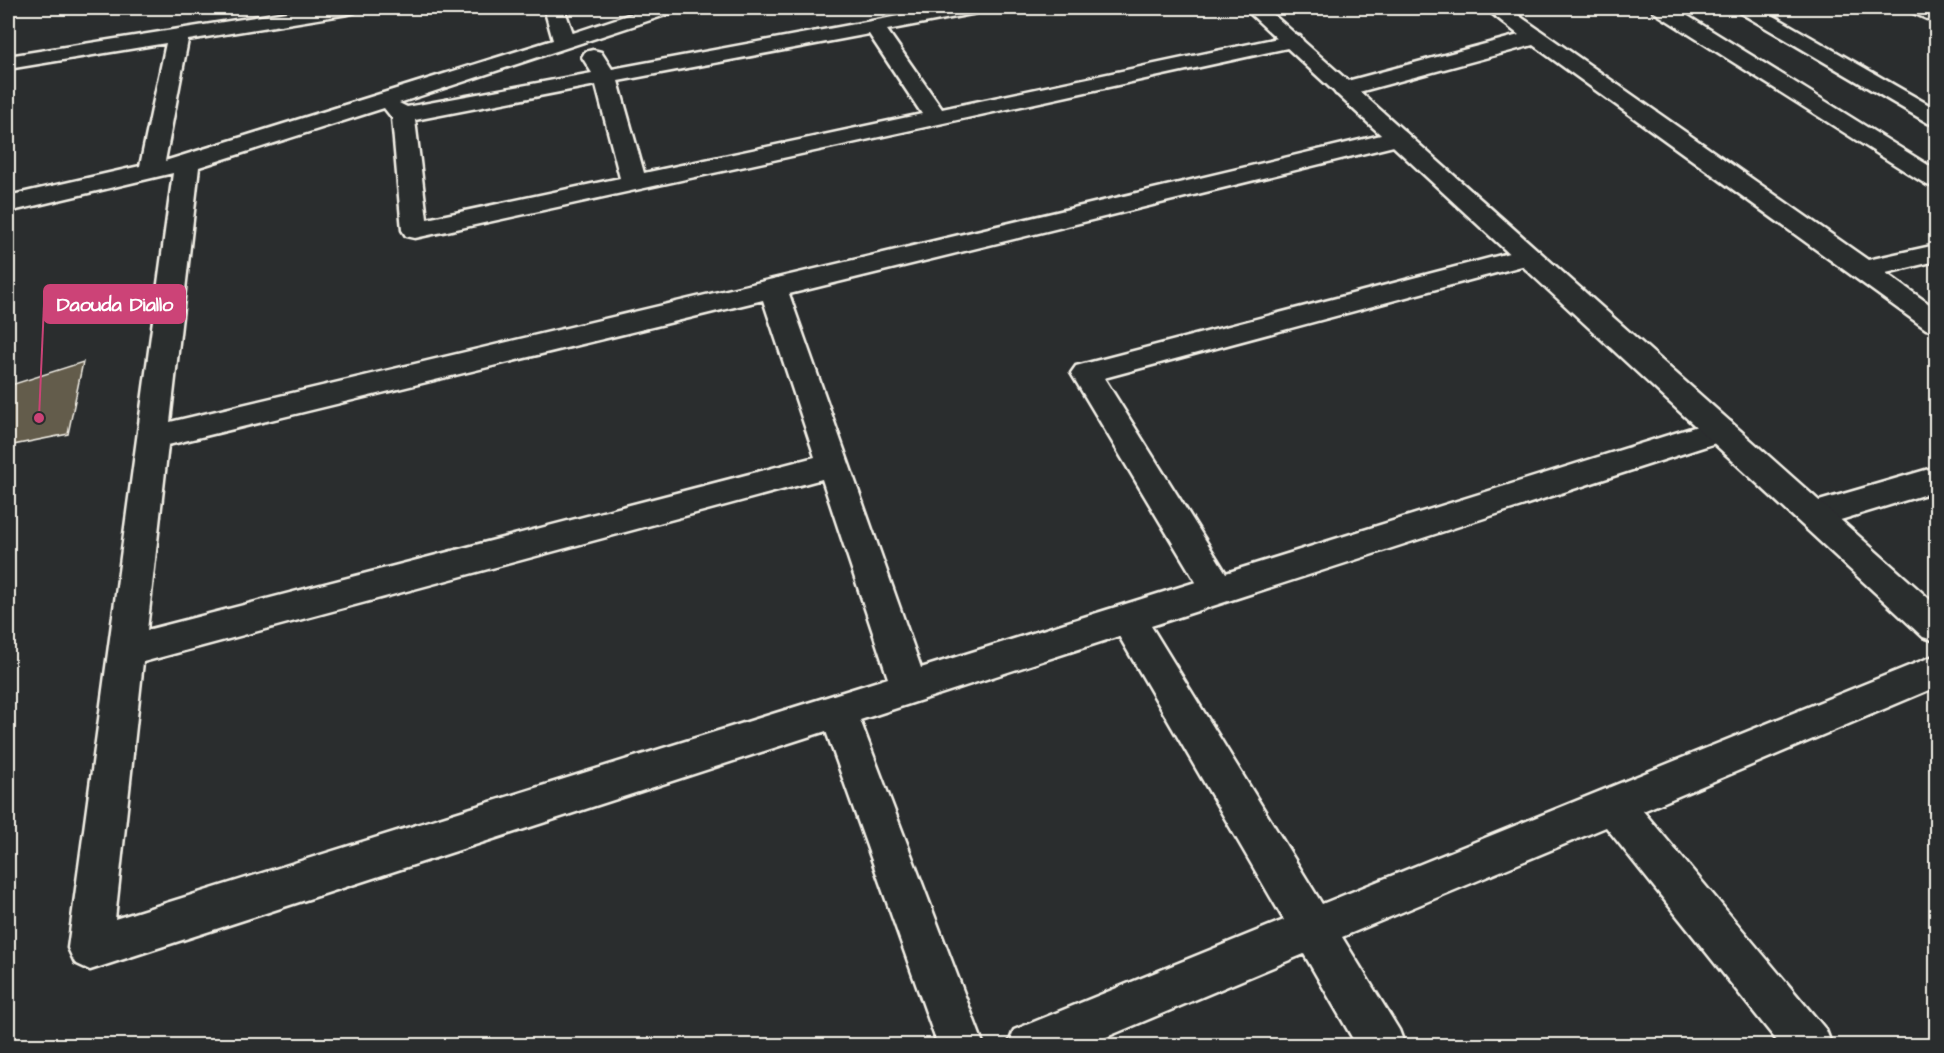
<svg xmlns="http://www.w3.org/2000/svg" width="1944" height="1053" viewBox="0 0 1944 1053" font-family="'Architects Daughter',sans-serif">
	<style>
		.building { fill: #645c4c; stroke: #f4f1e8; stroke-width: 1.5 }
		.lines { fill: none; stroke-linecap: round; stroke-linejoin: round }
		.minor-casing { stroke: #f4f1e8; stroke-width: 5 }
		.tertiary-casing { stroke: #f4f1e8; stroke-width: 5 }
		.minor { fill: #2a2d2e; fill-rule: evenodd }
		.tertiary { fill: #2a2d2e; fill-rule: evenodd }
		.leader { fill: none; stroke: #cc4377; stroke-width: 2 }
		.callout-dot { fill: #cc4377; stroke: #2a2d2e; stroke-width: 2 }
		.callout { fill: #cc4377; stroke: #cc4377; stroke-width: 2 }
		.callout-label { font-size: 20px; text-anchor: middle; font-weight: bold; fill: #fff }
	</style>
	<rect width="100%" height="100%" fill="#2a2d2e"/>
	<filter id="ink" filterUnits="userSpaceOnUse"><feTurbulence type="fractalNoise" baseFrequency=".0167" numOctaves="2"/><feDisplacementMap in="SourceGraphic" scale="12" xChannelSelector="R" yChannelSelector="G"/><feConvolveMatrix kernelMatrix="1 2 1 2 8 2 1 2 1" color-interpolation-filters="sRGB"/></filter>
	<g filter="url(#ink)">
		<!-- building -->
		<polygon class="building" points="83,362 68,434 8,446 8,402 11,385"/>
		<g class="lines">
			<defs>
				<g id="minor">
					<path d="M312 8H358L355 12 348 14 188 40 165 161 553 40 544 8H564L573 33 649 8H678L675 12 399 103 407 107 592 73 582 57 585 52 593 50 601 52 612 69 942 8H982L979 12 972 14 887 30 942 109 1292 35 1300 36 1303 41 1300 46 1292 47 415 238 406 236 402 230 392 118 384 108 199 167 170 422 1398 131 1406 133 1410 138 1406 143 789 294 921 668 1196 582 1071 373 1076 366 1528 248 1537 250 1541 256 1537 262 1104 378 1226 573 1720 419 1731 422 1735 430 1731 438 1151 626 1322 904 1936 655V687L1643 811 1826 1030 1832 1046H1781L1606 827 1342 937 1399 1030 1405 1046H1357L1304 954 1085 1046H1008L1014 1030 1284 920 1119 636 860 720 984 1046H938L826 731 90 970 75 963 68 948 173 173 8 212V196L140 166 166 43 8 69V56ZM869 34 922 114 644 173 618 81ZM596 85 620 178 427 219 415 120ZM763 300 815 457 147 630 168 445ZM822 479 888 678 115 919 143 662Z"/>
					<polygon points="1485,8 1508,8 1868,260 1936,245 1936,261 1886,273 1936,309 1936,331 1926,329 1533,45 1344,96 1336,94 1333,89 1336,84 1519,35"/>
					<polygon points="1651,8 1675,8 1936,170 1936,187 1927,185 1654,12"/>
					<polygon points="1736,8 1760,8 1936,109 1936,125 1928,123 1739,12"/>
					<polygon points="1908,8 1936,9 1936,23 1911,12"/>
					<polygon points="1936,467 1936,491 1814,528 1802,524 1798,515 1802,506"/>
				</g>
				<polygon id="tertiary" points="1244,8 1266,8 1936,605 1936,641 1923,637"/>
			</defs>
			<!-- minor casing -->
			<use href="#minor" class="minor-casing"/>
			<!-- tertiary casing -->
			<use href="#tertiary" class="tertiary-casing"/>
			<!-- minor -->
			<use href="#minor" class="minor"/>
			<!-- tertiary -->
			<use href="#tertiary" class="tertiary"/>
		</g>
	</g>
	<!-- callouts -->
	<path class="leader" d="M39 418L44 304"/>
	<circle class="callout-dot" cx="39" cy="418" r="6"/>
	<rect class="callout" x="44" y="285" width="141" height="38" rx="6"/>
	<g class="callout-label">
		<text x="115" y="311">Daouda Diallo</text>
	</g>
	<!-- margin -->
	<rect width="1944" height="1053" fill="none" stroke="#2a2d2e" stroke-width="30"/>
	<rect x="15" y="15" width="1914" height="1023" fill="none" stroke="#f4f1e8" stroke-width="2" filter="url(#ink)"/>
</svg>
